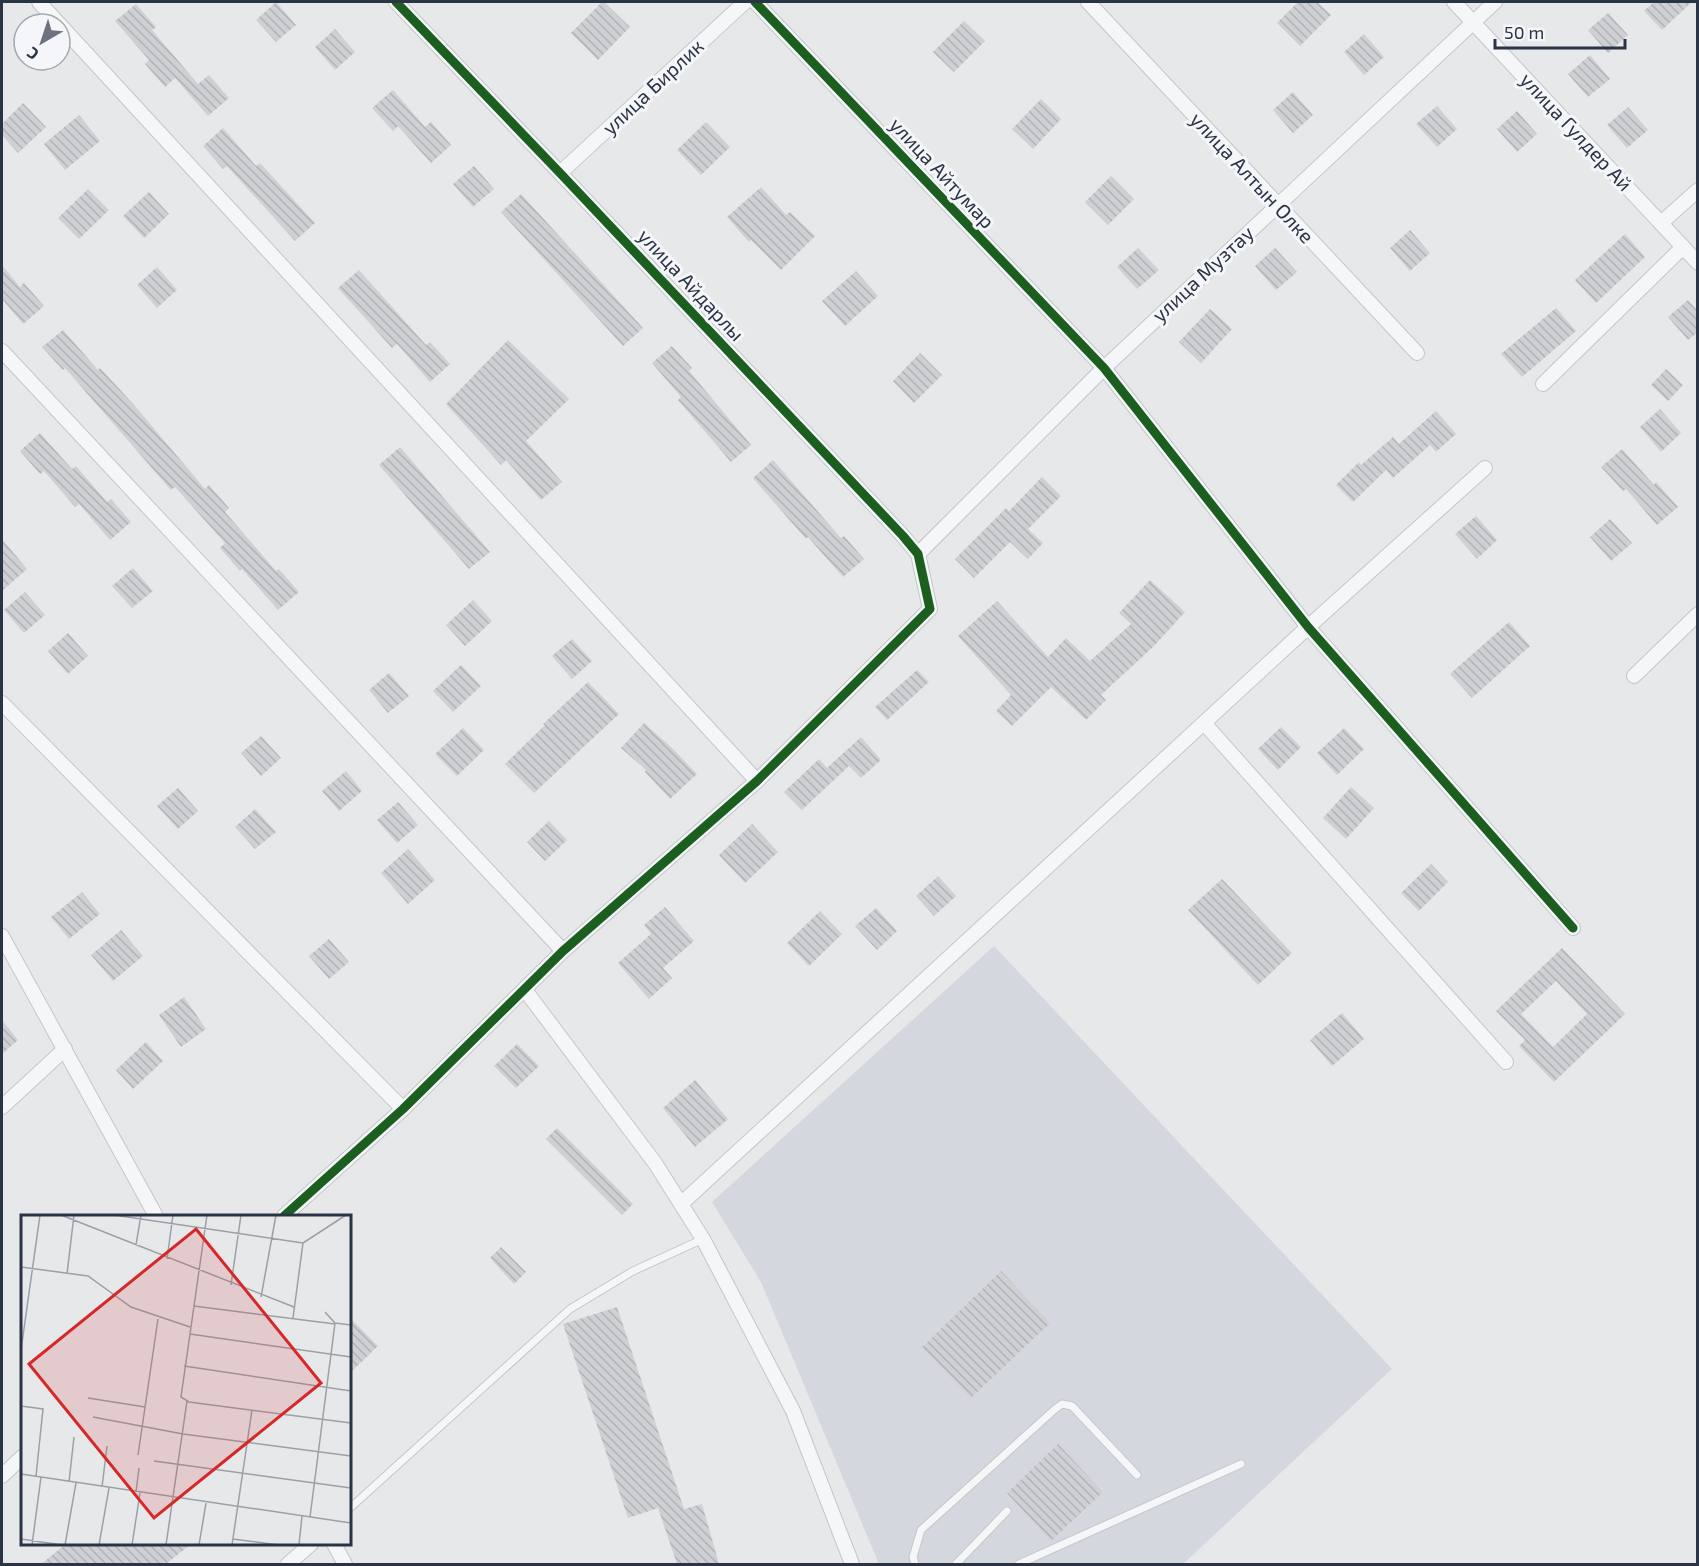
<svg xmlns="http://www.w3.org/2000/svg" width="1699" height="1566" viewBox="0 0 1699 1566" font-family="'Exo 2',sans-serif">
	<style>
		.built { fill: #d4d7dd }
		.building { fill: url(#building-back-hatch); fill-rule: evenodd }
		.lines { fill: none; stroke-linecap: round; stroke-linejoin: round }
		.service-casing { stroke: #c4c6c8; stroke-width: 9 }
		.minor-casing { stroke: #c4c6c8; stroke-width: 16 }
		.service { stroke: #f5f6f7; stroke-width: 7 }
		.minor { stroke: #f5f6f7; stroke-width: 14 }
		.cycleway-casing { stroke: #f4f6f9; stroke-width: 13 }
		.cycleway { stroke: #1b5e20; stroke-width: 9 }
		.labels { text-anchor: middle; stroke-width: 6; stroke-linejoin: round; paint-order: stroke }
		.street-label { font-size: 20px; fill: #2b3445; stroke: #f4f6f9 }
		.inset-road { fill: none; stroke: #9ba0a8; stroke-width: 1.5 }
		.view { fill: #d62828; fill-opacity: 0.15; stroke: #d62828; stroke-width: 3 }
		.inset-edge { fill: none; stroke: #2b3445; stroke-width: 3 }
	</style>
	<defs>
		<pattern id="building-back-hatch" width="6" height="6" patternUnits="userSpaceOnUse" patternTransform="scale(1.5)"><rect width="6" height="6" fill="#ced0d3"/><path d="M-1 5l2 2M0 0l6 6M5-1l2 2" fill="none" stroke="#b1b3b6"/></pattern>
	</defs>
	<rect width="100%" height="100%" fill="#e6e8ea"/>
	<!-- built -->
	<polygon class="built" points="994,946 1392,1369 1183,1564 879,1564 761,1282 712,1202"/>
	<!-- building -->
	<g class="building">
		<polygon points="276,2 296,25 276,42 256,20"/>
		<polygon points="602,2 604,2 630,27 598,60 571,33"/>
		<polygon points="1298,2 1317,2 1331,15 1300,46 1277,23"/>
		<polygon points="1654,2 1692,2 1662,30 1644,11"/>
		<polygon points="136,4 156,27 152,30 198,84 209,75 229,98 208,116 175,78 165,87 145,64 149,60 115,21"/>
		<polygon points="1608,13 1628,35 1608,53 1588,30"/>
		<polygon points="964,21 985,41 954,72 933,52"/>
		<polygon points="335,29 355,52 335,70 315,47"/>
		<polygon points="1364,34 1384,57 1364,75 1344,52"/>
		<polygon points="1590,55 1610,79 1588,97 1568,74"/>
		<polygon points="393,90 425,127 431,122 451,145 431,163 398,126 393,131 372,108"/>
		<polygon points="1293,92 1313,115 1293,133 1273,110"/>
		<polygon points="1041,99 1061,119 1033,149 1012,129"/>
		<polygon points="23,103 46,127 18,153 2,135 2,124"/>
		<polygon points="1437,106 1457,129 1437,147 1416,124"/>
		<polygon points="1628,107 1648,130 1627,148 1607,125"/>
		<polygon points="1517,111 1537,134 1517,152 1497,129"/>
		<polygon points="79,115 100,141 65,170 44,144"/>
		<polygon points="706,122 730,147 701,175 677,150"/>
		<polygon points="223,128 256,166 260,163 315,223 295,241 227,166 223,169 203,146"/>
		<polygon points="474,166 494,189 473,207 453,184"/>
		<polygon points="1111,176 1134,199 1108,225 1085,202"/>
		<polygon points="761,187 786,215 790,212 815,236 781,270 751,240 749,242 727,217"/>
		<polygon points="88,189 109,210 79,239 58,218"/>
		<polygon points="149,192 169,214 144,238 123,216"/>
		<polygon points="521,194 643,328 623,346 501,212"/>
		<polygon points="1410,230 1430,253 1410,271 1390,248"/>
		<polygon points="1625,234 1645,257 1596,303 1575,280"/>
		<polygon points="1138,248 1159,270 1137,289 1117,267"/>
		<polygon points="1275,248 1297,272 1276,290 1255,266"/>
		<polygon points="2,265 20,287 24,283 44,306 23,324 2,299"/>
		<polygon points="157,267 177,290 157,308 137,285"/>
		<polygon points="359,270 426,345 430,342 450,364 430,382 397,344 392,348 338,288"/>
		<polygon points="856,271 878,296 845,326 822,301"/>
		<polygon points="1688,300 1698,311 1698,332 1688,340 1668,317"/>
		<polygon points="1556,308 1576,331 1522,377 1501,354"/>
		<polygon points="1210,309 1232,329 1201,363 1179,342"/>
		<polygon points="63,330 98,370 100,368 135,406 205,489 209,485 229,508 225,512 276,571 279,569 299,592 278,610 242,569 240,571 220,548 225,543 175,487 171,490 65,368 63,370 42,347"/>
		<polygon points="508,340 569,399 526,441 562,482 541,500 506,460 501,465 446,404"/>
		<polygon points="672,346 692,368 689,371 751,445 731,462 678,400 681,397 652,363"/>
		<polygon points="920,353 942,375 914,403 893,381"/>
		<polygon points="1666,369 1683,385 1668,401 1651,385"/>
		<polygon points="1660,409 1681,433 1661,452 1640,427"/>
		<polygon points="1436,411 1456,434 1436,452 1430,445 1393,478 1386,470 1353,502 1336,485 1359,462 1361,465 1393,437 1399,444"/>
		<polygon points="40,433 72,469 76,466 107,502 111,499 131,522 110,540 79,504 75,507 44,471 40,474 20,451"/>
		<polygon points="400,447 490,552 469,569 379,465"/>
		<polygon points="1622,449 1654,485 1656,482 1678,507 1657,525 1626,489 1623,491 1601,467"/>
		<polygon points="773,460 841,538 844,536 864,559 843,577 808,537 806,539 753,478"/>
		<polygon points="1042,477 1061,496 1028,529 1043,543 1028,559 1010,542 974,578 955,559 1006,508 1009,511"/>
		<polygon points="1476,516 1497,540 1477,559 1455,534"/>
		<polygon points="1610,519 1632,543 1611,561 1590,537"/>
		<polygon points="2,539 27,569 2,591"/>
		<polygon points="133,568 153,591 132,608 112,586"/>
		<polygon points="1150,580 1185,612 1154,646 1101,695 1106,700 1086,720 1051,687 1012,726 996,711 1011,695 958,636 997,601 1048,657 1066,638 1090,661 1131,624 1119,613"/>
		<polygon points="25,592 45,615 24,633 4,610"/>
		<polygon points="473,600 492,621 465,646 446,625"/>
		<polygon points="1509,622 1530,646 1472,698 1450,674"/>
		<polygon points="68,633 88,656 68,674 48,651"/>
		<polygon points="572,639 592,661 572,679 552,656"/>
		<polygon points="461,665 481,686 453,712 433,691"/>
		<polygon points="917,670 929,682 887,720 875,707"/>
		<polygon points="389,673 409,696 388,713 369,690"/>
		<polygon points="588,682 619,714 534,793 505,764 545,725 543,724"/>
		<polygon points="644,723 671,747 697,774 670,799 645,772 646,770 621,748"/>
		<polygon points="1281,727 1301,747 1278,770 1258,749"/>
		<polygon points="463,728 484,750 457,776 435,754"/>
		<polygon points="1344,728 1364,749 1337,775 1317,753"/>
		<polygon points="261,736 281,758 261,776 241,753"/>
		<polygon points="861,737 881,760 861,778 849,766 802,810 784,792 819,759 827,768"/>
		<polygon points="346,771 362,791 339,811 322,791"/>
		<polygon points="1351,787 1374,808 1346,839 1323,818"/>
		<polygon points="178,788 198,811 178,829 157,806"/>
		<polygon points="398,802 418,825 397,843 377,820"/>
		<polygon points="255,809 276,832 255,849 235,827"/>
		<polygon points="549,821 567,840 545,861 527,842"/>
		<polygon points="752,824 778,852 745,883 719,855"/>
		<polygon points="408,849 435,880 408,904 381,873"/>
		<polygon points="1431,864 1448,882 1419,911 1401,893"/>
		<polygon points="938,876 956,896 934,916 916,896"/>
		<polygon points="1222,879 1292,953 1258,985 1188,910"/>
		<polygon points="82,892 100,914 69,939 51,917"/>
		<polygon points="665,907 694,941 663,968 672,978 649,999 618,963 651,934 644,925"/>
		<polygon points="876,908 897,931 877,950 855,926"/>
		<polygon points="820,911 842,934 809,966 787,943"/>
		<polygon points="121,930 143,956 113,981 91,955"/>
		<polygon points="329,939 349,962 329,979 309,956"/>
		<path d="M1562 948 1625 1014 1554 1082 1519 1046 1525 1040 1496 1011ZM1556 981 1587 1014 1553 1047 1521 1014Z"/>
		<polygon points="184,997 206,1029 181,1047 159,1015"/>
		<polygon points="1342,1013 1364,1039 1332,1066 1310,1040"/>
		<polygon points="2,1020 18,1040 2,1054"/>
		<polygon points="146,1042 163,1061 133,1089 116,1070"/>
		<polygon points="517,1044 539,1066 516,1088 494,1066"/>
		<polygon points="695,1080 728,1119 695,1147 663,1108"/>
		<polygon points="557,1128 633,1204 622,1215 546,1139"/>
		<polygon points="501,1247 526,1272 514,1284 490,1258"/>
		<polygon points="1001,1271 1050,1323 971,1398 922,1347"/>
		<polygon points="617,1307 684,1509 702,1504 719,1564 677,1564 658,1508 628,1518 563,1324"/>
		<polygon points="350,1318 378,1346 350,1373"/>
		<polygon points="1058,1444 1103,1492 1051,1541 1007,1493"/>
		<polygon points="66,1544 191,1544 166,1564 41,1564"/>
	</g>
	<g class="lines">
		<defs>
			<g id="service">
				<polyline points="350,1508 570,1309 633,1271 703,1239"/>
				<polyline points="915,1564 913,1557 921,1530 1054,1410 1062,1404 1072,1406 1137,1475"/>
				<polyline points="956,1564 1007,1511"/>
				<polyline points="1019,1564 1241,1464"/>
			</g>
			<g id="minor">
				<polyline points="39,2 59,24"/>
				<polyline points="755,2 1104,368 1308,627 1573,928"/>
				<polyline points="1088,2 1417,353"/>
				<polyline points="1454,2 1698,263"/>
				<polyline points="60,25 757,781"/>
				<polyline points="560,173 745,2"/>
				<polyline points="1661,223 1698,190"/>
				<polyline points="2,351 563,951"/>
				<polyline points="1543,384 1683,247"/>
				<polyline points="918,554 1104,368 1495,2"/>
				<polyline points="1634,676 1698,614"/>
				<polyline points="2,703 403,1109"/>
				<polyline points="1204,723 1506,1062"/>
				<polyline points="2,936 156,1216"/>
				<polyline points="525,990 655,1163 703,1239 793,1411 852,1564"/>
				<polyline points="2,1107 65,1049"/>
				<polyline points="682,1203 1308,627 1485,468"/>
				<polyline points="284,1216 403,1109 563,951 757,781 930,609 918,554 903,536 560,173 396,2"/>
				<polyline points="2,1476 22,1457"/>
				<polyline points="334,1544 345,1564"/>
				<polyline points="288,1564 311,1544"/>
			</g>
		</defs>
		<!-- service casing -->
		<use href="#service" class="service-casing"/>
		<!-- minor casing -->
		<use href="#minor" class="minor-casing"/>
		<!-- service -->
		<use href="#service" class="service"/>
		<!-- minor -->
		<use href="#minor" class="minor"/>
		<defs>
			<g id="cycleway">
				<polyline points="755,2 1104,368 1308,627 1573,928"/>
				<polyline points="284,1216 403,1109 563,951 757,781 930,609 918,554 903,536 560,173 396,2"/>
			</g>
		</defs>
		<!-- cycleway casing -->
		<use href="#cycleway" class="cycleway-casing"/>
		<!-- cycleway -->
		<use href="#cycleway" class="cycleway"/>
	</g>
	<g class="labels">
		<!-- street labels -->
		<g class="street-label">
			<text transform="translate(653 87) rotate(-43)" y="7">улица Бирлик</text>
			<text transform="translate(1576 132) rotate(47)" y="7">улица Гулдер Ай</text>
			<text transform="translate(942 173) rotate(47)" y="7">улица Айтумар</text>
			<text transform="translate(1252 178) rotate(47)" y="7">улица Алтын Олке</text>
			<text transform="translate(1203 274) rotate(-43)" y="7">улица Музтау</text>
			<text transform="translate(691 285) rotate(47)" y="7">улица Айдарлы</text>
		</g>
	</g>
	<!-- overview -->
	<g transform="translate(21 1215)">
		<rect width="330" height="330" fill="#e6e8ea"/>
		<path class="inset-road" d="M40 0 273 92M93 0 282 28M186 0 160 182 168 187 330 208M115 30 120 0M146 44 152 0M0 52 67 61 110 92 169 112M46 59 53 0M210 70 220 0M240 82 255 0M173 91 314 109M304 97 314 108 330 110M272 103 282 28 325 0M169 119 330 142M0 135 19 0M163 151 330 176M67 183 124 192M0 191 22 194 15 261M72 202 162 219 330 241M117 240 137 104M133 246 330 273M0 259 330 308M48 267 53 222M81 272 86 231M115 277 118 253M289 302 314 108M0 324 41 330M212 324 258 330M11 330 20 262M44 330 55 268M78 330 88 273M111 330 119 278M145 330 166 186M178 330 185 288M211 330 231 195M278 330 281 301"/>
		<path class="view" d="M175 14 300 168 133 303 8 149Z"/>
		<rect width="330" height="330" class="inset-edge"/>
	</g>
	<!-- border -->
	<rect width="1699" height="1566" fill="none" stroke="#2b3445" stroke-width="6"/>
	<!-- north arrow -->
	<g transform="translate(42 42) rotate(219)"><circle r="28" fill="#f4f6f9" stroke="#a4a8b1" stroke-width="1.5"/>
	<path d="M0-4.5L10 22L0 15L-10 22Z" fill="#6c737f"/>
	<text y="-9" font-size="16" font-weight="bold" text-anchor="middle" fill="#2b3445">С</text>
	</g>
	<!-- scale -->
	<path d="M1495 39v9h130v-9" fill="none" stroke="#2b3445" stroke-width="3"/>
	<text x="1504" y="39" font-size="18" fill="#2b3445" stroke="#f4f6f9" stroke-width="4.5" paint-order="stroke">50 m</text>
</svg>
